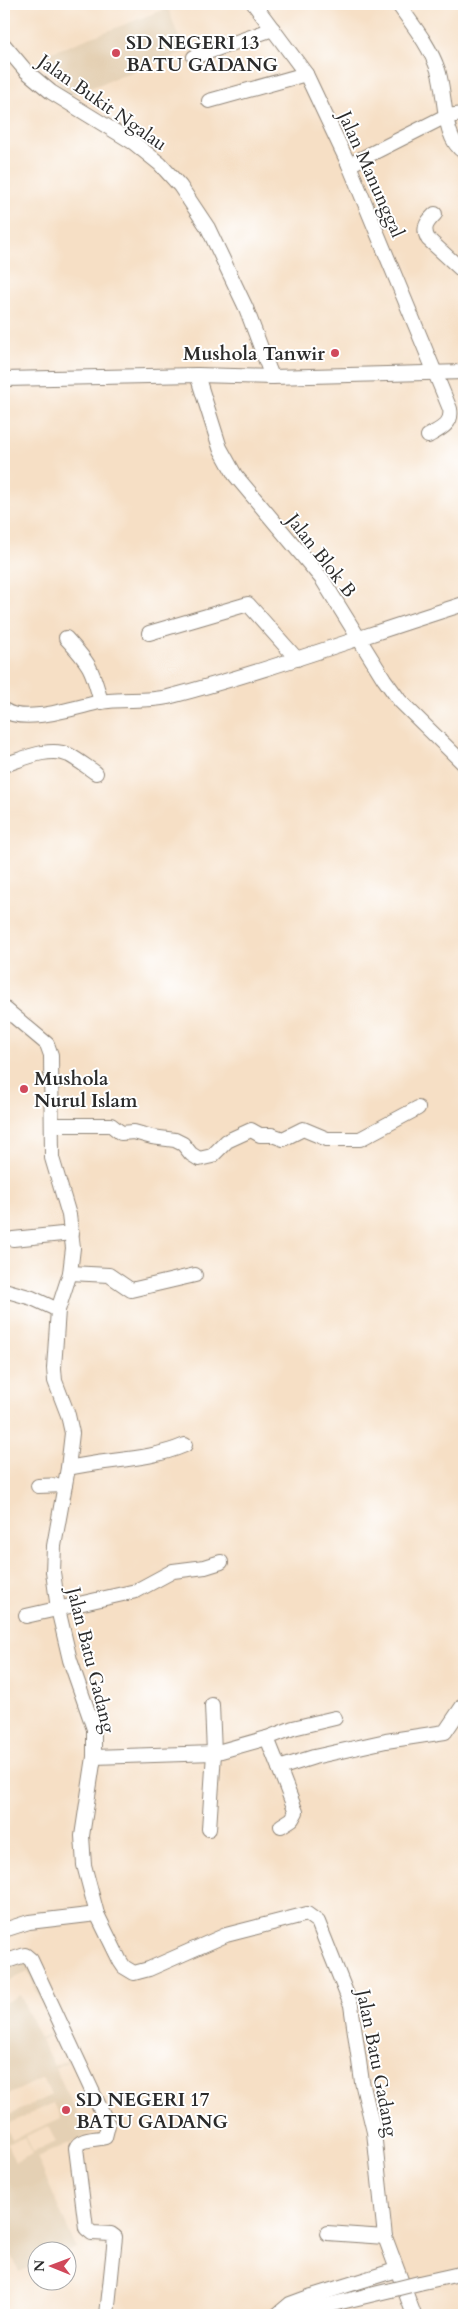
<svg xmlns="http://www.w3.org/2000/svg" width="468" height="2319" viewBox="0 0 468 2319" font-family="Cardo,serif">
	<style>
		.built { fill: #e4d0b4; fill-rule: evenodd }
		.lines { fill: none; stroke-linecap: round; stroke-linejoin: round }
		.minor-casing { stroke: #908578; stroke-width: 16 }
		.minor { stroke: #fff; stroke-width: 14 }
		.minor-bridge-casing { stroke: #908578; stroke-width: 16; stroke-linecap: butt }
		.minor-bridge { stroke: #fff; stroke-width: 14 }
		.poi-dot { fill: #d1495b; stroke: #fff; stroke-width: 2 }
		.labels { text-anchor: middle; stroke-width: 4; stroke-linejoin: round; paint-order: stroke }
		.poi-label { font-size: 19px; font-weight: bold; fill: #2b2b2b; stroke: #fff; text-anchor: start }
		.street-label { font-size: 19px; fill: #2b2b2b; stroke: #fff }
	</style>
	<rect width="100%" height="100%" fill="#fff"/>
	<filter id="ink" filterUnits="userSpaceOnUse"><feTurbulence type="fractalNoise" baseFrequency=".02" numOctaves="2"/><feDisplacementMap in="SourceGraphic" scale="10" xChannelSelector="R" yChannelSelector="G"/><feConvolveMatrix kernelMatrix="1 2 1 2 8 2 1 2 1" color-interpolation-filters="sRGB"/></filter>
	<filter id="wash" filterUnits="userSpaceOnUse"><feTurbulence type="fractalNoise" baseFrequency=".0096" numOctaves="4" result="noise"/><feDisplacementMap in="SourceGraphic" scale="20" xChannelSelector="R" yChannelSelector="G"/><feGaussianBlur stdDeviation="1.12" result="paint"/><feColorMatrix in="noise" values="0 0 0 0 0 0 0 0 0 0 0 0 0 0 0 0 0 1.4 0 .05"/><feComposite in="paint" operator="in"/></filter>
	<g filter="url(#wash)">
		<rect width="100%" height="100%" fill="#f6dfc5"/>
		<!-- built -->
		<g class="built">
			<polygon points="168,8 184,52 64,98 47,54"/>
			<path d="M31 1959 104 2128 37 2157 76 2248 67 2251 38 2252 37 2264 19 2272 4 2236V2118L51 2095 43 2078 4 2097V2003L20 1995 40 2038 55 2031 28 1972 4 1983V1971ZM56 2032 69 2059 54 2066 41 2040ZM71 2060 101 2124 86 2131 55 2068ZM54 2103 61 2118 12 2140 5 2125ZM48 2126 56 2142 33 2152 26 2136ZM25 2137 33 2154 15 2162 7 2144Z"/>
		</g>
	</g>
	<g filter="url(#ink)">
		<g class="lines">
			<defs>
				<g id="minor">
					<path d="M254 4 306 74 349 165 450 409C453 424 440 429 428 436"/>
					<path d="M398 4C412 24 430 46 438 70 446 93 442 139 464 152"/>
					<polyline points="4,45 26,71 51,92 134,143 160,164 180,186 208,228 246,308 272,377"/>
					<polyline points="194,57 273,29"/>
					<polyline points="209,101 306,74"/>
					<polyline points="349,165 446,116 464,114"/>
					<path d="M435 214C427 222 422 228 428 239L464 272"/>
					<polyline points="197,375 220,448 235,475 322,579 384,679 400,701 464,764"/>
					<polyline points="4,379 197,375 272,377 464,372"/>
					<polyline points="149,633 248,604 297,659"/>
					<path d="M66 638C90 664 92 668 101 702"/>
					<path d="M4 710C24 725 76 707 100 702 122 698 145 702 168 697 268 671 365 635 464 604"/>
					<path d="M4 765C23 759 49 746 69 755 78 760 87 767 96 773"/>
					<polyline points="4,1008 47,1044 51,1055 52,1158 69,1215 73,1248 70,1273 58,1310 54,1368 55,1381 68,1415 72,1433 68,1468 54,1546 53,1572 58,1609 70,1660 94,1729 94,1757 82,1836 84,1865 97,1914 120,1961 124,1967 134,1973 149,1969 226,1935 307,1914 318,1922 351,2005 362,2082 374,2132 385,2237 414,2315"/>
					<polyline points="52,1125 111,1125 121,1133 134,1132 152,1137 175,1140 183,1144 191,1154 199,1159 212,1156 227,1141 251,1130 260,1135 272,1135 283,1139 303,1129 327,1139 360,1139 418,1108"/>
					<polyline points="13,1239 72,1233"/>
					<polyline points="70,1273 109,1275 131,1290 195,1275"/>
					<polyline points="4,1290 32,1298 58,1310"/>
					<path d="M68 1468C107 1459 148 1461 185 1445"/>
					<polyline points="38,1486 65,1485"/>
					<polyline points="26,1616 136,1591 173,1571 205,1567 221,1562"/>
					<polyline points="267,1738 293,1728 335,1718"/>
					<polyline points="94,1757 214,1753 267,1738 279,1768 314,1757 386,1741 445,1732 464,1704"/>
					<polyline points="279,1768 296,1812 292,1819 281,1826"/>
					<polyline points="209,1829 214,1753 212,1705"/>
					<polyline points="4,1930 29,1922 97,1914"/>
					<path d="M4 1962 25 1955 31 1960 108 2125 105 2137C95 2140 80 2138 76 2148L86 2228 92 2233 111 2234 115 2237 107 2315"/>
					<polyline points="327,2233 385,2237"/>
					<polyline points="419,2283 464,2273"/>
					<polyline points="277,2315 290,2304 309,2297 396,2270"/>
					<polyline points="287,2315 391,2290"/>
				</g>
			</defs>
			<!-- minor casing -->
			<use href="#minor" class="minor-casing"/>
			<!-- minor -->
			<use href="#minor" class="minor"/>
			<defs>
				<polyline id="minor-bridge" points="391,2290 419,2283"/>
			</defs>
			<!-- minor-bridge casing -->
			<use href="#minor-bridge" class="minor-bridge-casing"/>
			<!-- minor-bridge -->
			<use href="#minor-bridge" class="minor-bridge"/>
		</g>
	</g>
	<!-- markers -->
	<g class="poi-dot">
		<circle cx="116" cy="53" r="5"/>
		<circle cx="335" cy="353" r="5"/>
		<circle cx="24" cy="1089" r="5"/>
		<circle cx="66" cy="2110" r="5"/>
	</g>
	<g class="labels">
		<!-- poi labels -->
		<g class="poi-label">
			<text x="126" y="49">SD NEGERI 13<tspan x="126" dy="22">BATU GADANG</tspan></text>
			<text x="325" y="360" text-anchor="end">Mushola Tanwir</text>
			<text x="34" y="1085">Mushola<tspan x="34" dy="22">Nurul Islam</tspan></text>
			<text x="76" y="2106">SD NEGERI 17<tspan x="76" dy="22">BATU GADANG</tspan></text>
		</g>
		<!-- street labels -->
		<g class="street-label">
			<text transform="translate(103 102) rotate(35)" y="7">Jalan Bukit Ngalau</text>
			<text transform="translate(372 174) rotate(66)" y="7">Jalan Manunggal</text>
			<text transform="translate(322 555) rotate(52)" y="7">Jalan Blok B</text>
			<text transform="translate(92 1660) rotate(76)" y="7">Jalan Batu Gadang</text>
			<text transform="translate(378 2063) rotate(79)" y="7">Jalan Batu Gadang</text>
		</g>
	</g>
	<!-- margin -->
	<rect width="468" height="2319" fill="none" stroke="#fff" stroke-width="20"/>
	<!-- north arrow -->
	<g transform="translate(52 2266) rotate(271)"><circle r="24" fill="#ffffff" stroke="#aaaaaa"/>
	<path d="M0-4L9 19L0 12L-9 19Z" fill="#d1495b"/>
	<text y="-8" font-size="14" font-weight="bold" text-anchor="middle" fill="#2b2b2b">N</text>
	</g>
</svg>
